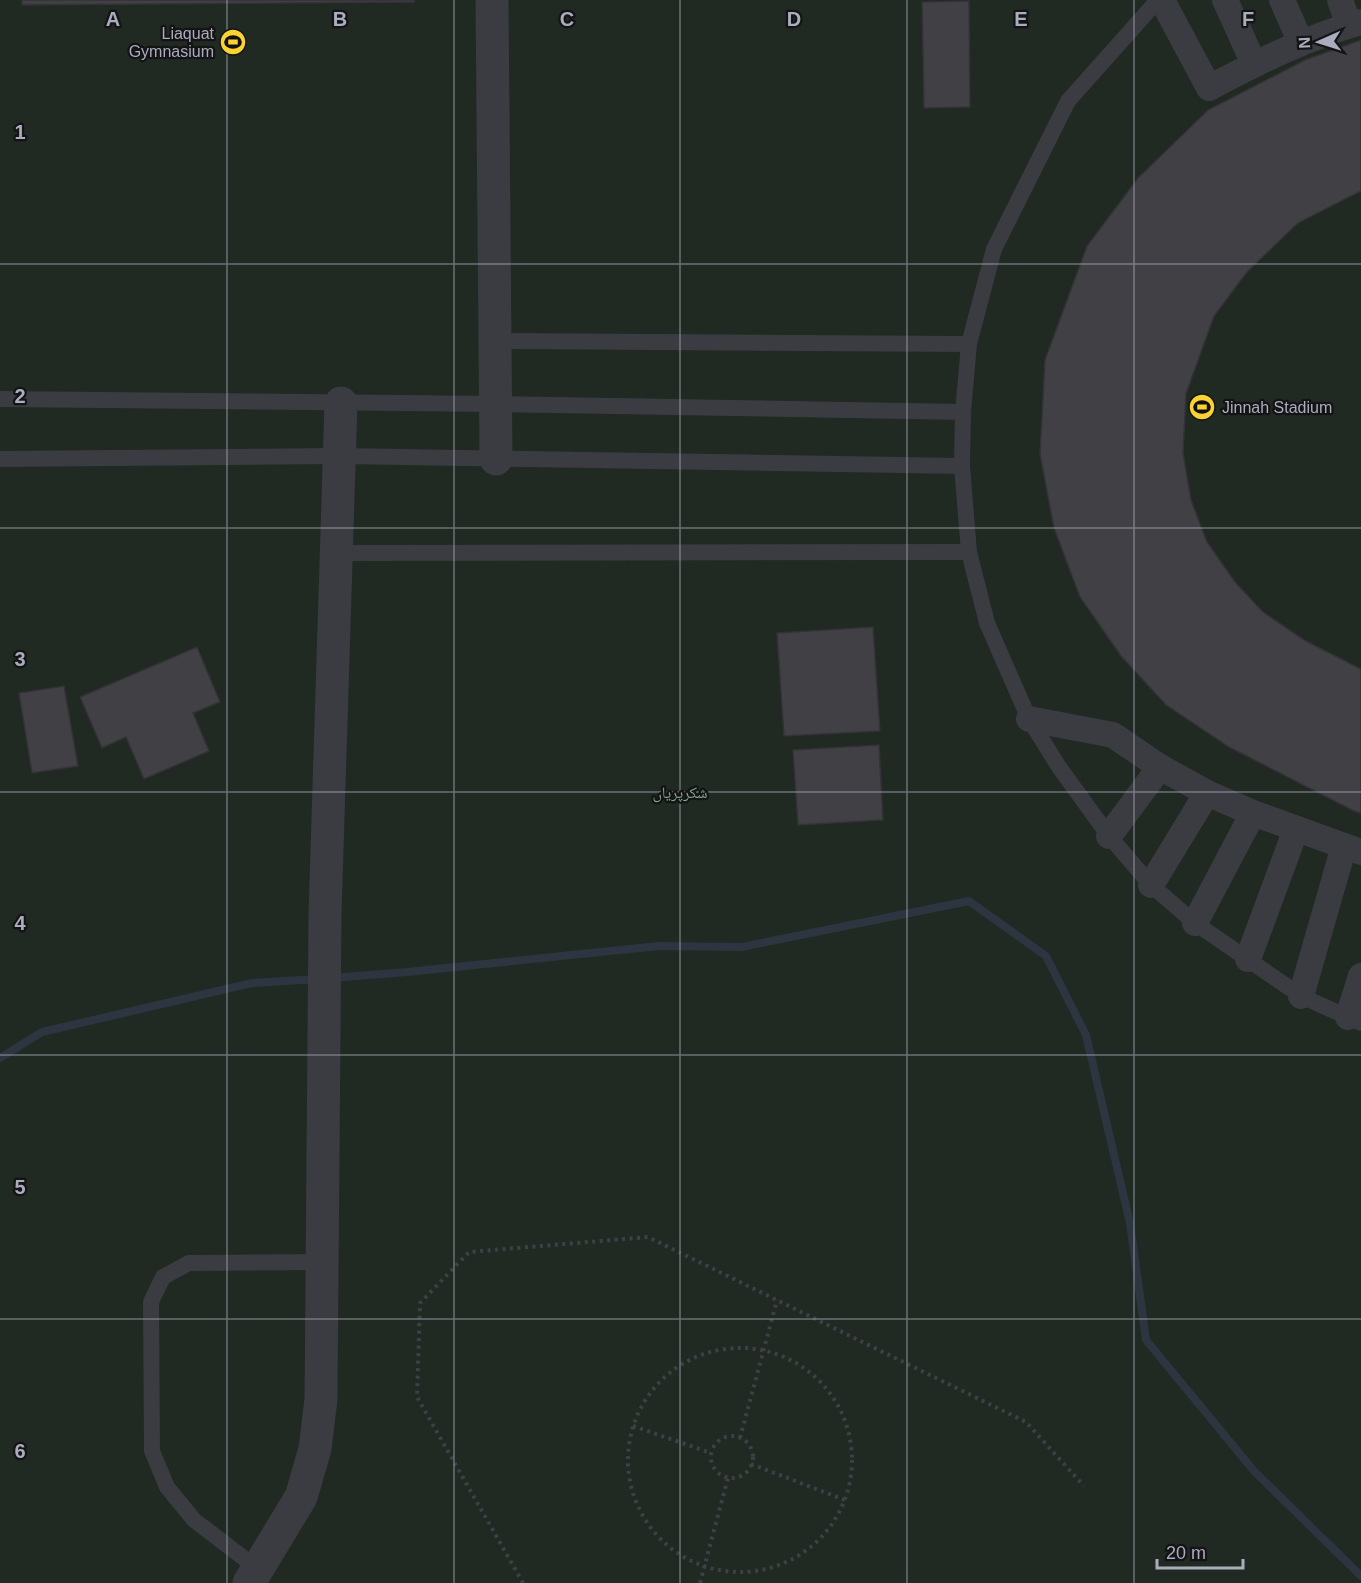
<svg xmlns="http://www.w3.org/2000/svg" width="1361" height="1583" viewBox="0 0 1361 1583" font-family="Arial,'Noto Naskh Arabic',sans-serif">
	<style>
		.green { fill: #202922 }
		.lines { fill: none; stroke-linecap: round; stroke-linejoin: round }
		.stream { stroke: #2d3540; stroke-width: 8 }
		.building { fill: #404045; stroke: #333237; stroke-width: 1.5 }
		.path { stroke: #3f4047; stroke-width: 4; stroke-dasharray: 3 4.5; stroke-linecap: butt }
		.service { stroke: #3b3b42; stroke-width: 16 }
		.pedestrian { stroke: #3b3b42; stroke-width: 26 }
		.minor { stroke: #3b3b42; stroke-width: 33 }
		.grid { fill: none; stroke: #aaadbb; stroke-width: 1.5; stroke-opacity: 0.55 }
		.labels { text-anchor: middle; stroke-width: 4.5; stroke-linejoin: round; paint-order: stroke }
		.poi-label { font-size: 16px; fill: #aaadbb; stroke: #141316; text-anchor: end }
		.park-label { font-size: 16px; fill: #80a788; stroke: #141316 }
		.grid-label { font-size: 20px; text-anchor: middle; font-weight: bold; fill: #aaadbb; stroke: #141316; stroke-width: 4.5; stroke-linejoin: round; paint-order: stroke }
	</style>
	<rect width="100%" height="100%" fill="#19181b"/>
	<!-- green -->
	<rect class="green" x="0" y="0" width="1361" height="1583"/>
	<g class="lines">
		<!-- stream -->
		<g class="stream">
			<polyline points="332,978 407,972 659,946 742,947 969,901 1046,956 1086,1035 1130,1223 1146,1340 1254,1471 1361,1576"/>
			<polyline points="0,1058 42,1032 252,983 319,979"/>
		</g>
	</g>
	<!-- building -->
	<g class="building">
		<polygon points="22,0 414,0 414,2 22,5"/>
		<polygon points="969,1 970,107 924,108 922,2"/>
		<polygon points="1361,40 1361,191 1298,223 1247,272 1214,316 1186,394 1183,453 1191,500 1207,542 1235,582 1263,612 1306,641 1361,669 1361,813 1354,811 1229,747 1166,705 1121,656 1080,597 1054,528 1040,454 1045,360 1087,246 1138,178 1208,110 1305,60"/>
		<polygon points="873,627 880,731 784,736 777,633"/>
		<polygon points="197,647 220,702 193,713 209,751 144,779 126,737 102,748 80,697"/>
		<polygon points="64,686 78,766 32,773 19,693"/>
		<polygon points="879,745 883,820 798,825 793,750"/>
	</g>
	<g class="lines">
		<!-- path -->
		<g class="path">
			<circle cx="740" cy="1460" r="112"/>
			<polyline points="633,1426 711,1453"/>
			<circle cx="732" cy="1457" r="21"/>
			<polyline points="740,1438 777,1300"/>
			<polyline points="751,1464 845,1500"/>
			<polyline points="523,1583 417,1397 420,1303 469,1252 648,1237 1026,1422 1084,1486"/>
			<polyline points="700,1583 728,1478"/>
		</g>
		<!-- service -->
		<g class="service">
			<polyline points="1158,0 1068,101 994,249 969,344 963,412 962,466 969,552 987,623 1029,719 1059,767 1109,836 1151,885 1195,923 1301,996 1361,1023"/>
			<polyline points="495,341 969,344"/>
			<polyline points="0,399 496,404 963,412"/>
			<polyline points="0,459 340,456 962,466"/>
			<polyline points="337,553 969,552"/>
			<polyline points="258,1569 194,1520 167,1487 152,1451 151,1302 163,1277 189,1263 322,1262"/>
		</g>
		<!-- pedestrian -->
		<g class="pedestrian">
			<path d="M1162 0 1209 88C1258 62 1308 37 1361 22"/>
			<polyline points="1225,0 1254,64"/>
			<polyline points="1282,0 1301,43"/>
			<polyline points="1340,0 1349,25"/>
			<polyline points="1029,719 1113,735 1160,767 1207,793 1253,813 1361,852"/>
			<polyline points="1109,836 1160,767"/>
			<polyline points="1151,885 1207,793"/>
			<polyline points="1195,923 1253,813"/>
			<polyline points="1248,959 1296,829"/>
			<polyline points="1301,996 1344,846"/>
			<polyline points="1348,1017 1361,976"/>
		</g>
		<!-- minor -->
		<g class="minor">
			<polyline points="492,0 496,459"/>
			<polyline points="249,1583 301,1497 315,1449 321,1399 325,914 341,403"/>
		</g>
	</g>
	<!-- grid -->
	<path class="grid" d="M227 0V1583M454 0V1583M680 0V1583M907 0V1583M1134 0V1583M0 264H1361M0 528H1361M0 792H1361M0 1055H1361M0 1319H1361"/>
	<!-- icons -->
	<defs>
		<symbol id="stadium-disc" viewBox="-11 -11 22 22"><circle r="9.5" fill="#fad231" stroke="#141316"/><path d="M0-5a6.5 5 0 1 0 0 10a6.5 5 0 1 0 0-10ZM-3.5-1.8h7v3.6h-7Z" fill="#111"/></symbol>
	</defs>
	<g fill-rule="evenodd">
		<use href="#stadium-disc" x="218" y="27" width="30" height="30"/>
		<use href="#stadium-disc" x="1187" y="392" width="30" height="30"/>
	</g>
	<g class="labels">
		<!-- poi labels -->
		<g class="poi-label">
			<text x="214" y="39">Liaquat<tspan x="214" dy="18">Gymnasium</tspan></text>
			<text x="1222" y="413" text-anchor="start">Jinnah Stadium</text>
		</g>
		<!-- park labels -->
		<g class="park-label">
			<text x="680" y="798">شکرپریاں</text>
		</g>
	</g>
	<g class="grid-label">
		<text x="113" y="26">A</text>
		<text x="340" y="26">B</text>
		<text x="567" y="26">C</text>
		<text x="794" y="26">D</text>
		<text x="1021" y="26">E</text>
		<text x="1248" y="26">F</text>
		<text x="20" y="139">1</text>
		<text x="20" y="403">2</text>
		<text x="20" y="666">3</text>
		<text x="20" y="930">4</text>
		<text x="20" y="1194">5</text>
		<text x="20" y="1458">6</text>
	</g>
	<!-- north arrow -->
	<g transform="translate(1319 42) rotate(267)" stroke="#141316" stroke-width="4.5" paint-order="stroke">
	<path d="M0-4.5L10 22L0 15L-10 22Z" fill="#aaadbb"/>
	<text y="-9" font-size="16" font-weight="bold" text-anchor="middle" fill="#aaadbb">N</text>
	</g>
	<!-- scale -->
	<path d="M1157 1559v9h86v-9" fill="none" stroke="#aaadbb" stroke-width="3"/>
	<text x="1166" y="1559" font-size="18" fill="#aaadbb" stroke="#141316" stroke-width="4.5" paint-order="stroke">20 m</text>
</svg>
